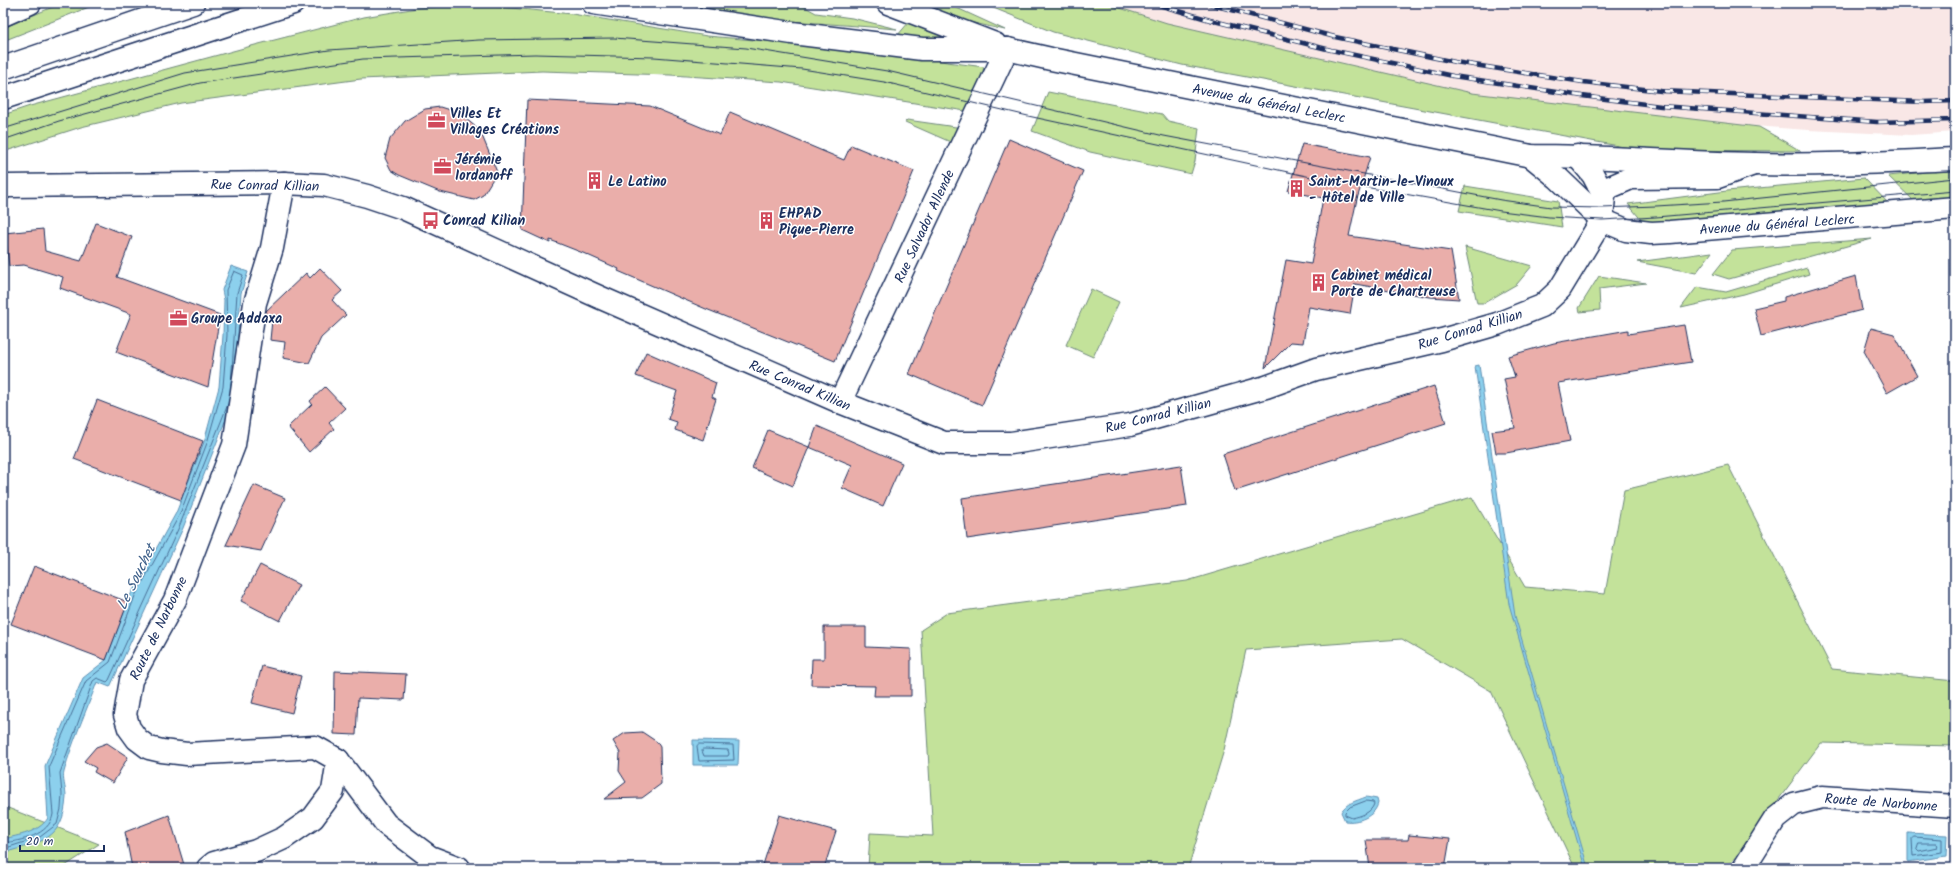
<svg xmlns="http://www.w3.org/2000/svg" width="1958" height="871" viewBox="0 0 1958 871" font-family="Kalam,sans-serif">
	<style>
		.built { fill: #f9e7e6 }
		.green { fill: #c3e29a; stroke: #6f887c }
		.water { fill: #8cd0ed; stroke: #5f90b4 }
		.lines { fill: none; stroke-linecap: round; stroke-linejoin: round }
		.shore { stroke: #486f97; stroke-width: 1 }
		.building { fill: #eaaeaa; stroke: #1b2f5e }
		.street-casing { stroke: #1b2f5e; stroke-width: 25 }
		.secondary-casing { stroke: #1b2f5e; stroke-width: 25 }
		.highway-casing { stroke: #1b2f5e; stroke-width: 25 }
		.street { stroke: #fff; stroke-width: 22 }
		.secondary { stroke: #fff; stroke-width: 22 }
		.highway { stroke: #fff; stroke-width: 22 }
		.tram { stroke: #1b2f5e; stroke-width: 1 }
		.rail-casing { stroke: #1b2f5e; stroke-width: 4.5 }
		.rail { stroke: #fff; stroke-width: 3; stroke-dasharray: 9; stroke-linecap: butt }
		.labels { text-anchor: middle; stroke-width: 3; stroke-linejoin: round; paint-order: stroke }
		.street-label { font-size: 14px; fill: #1b2f5e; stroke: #fff }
		.poi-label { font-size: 14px; font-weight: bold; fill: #1b2f5e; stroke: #fff; text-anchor: start }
		.water-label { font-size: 15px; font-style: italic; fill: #3d5f89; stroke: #fff }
	</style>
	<rect width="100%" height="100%" fill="#fff"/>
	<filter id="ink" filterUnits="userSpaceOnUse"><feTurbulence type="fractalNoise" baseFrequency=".025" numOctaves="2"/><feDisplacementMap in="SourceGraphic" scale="8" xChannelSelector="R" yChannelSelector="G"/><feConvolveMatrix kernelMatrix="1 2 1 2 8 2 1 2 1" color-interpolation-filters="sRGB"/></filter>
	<g filter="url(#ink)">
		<!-- built -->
		<polygon class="built" points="1100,3 1955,3 1955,132 1911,135 1808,130 1659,119 1455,91 1190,30"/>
		<!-- green -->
		<g class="green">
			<polygon points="62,3 99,3 3,41 3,28"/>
			<polygon points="653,3 798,3 816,13 852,18 897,29 764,19"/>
			<polygon points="920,3 946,3 1005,30 965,21"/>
			<polygon points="981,3 1104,3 1167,23 1472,93 1759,127 1801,151 1640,150 1182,65 1053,32"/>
			<polygon points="470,4 572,14 707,36 837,47 984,67 972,112 781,82 670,75 542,71 361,79 181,103 81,127 3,152 3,115 30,106 255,45 364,17 417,8"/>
			<polygon points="909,22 974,45 897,36"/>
			<polygon points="1048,92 1162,114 1168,121 1199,128 1195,161 1191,174 1090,152 1032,131"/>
			<polygon points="907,120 963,128 955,144 905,122"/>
			<polygon points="1955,169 1955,198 1915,202 1888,176"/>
			<polygon points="1864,178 1889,204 1669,224 1643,222 1628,204 1727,191"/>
			<polygon points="1465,186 1558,201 1562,227 1459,211"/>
			<polygon points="1872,239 1729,279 1713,274 1732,250"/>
			<polygon points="1465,247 1532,266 1517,284 1484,303 1477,303"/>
			<polygon points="1712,252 1696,273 1637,262"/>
			<polygon points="1807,268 1809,274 1744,294 1681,308 1697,287 1726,292"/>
			<polygon points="1599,276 1646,283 1599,289 1600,310 1580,312 1579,308"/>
			<polygon points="1091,289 1119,302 1093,357 1066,345"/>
			<polygon points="1728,465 1832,669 1955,681 1955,746 1821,743 1727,868 1575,868 1491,691 1402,639 1246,650 1224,750 1189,865 1186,868 868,868 870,833 933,836 921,630 947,613 1187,581 1472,497 1525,587 1605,594 1624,490"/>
			<polygon points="3,806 99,844 62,868 3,868"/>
		</g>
		<!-- water -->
		<g class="water">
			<path d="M231 266 248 272 241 293 233 401 183 528 110 687 97 682C86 712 72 742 64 772 62 779 66 788 66 796 64 841 40 842 3 853V839C19 835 38 833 48 818L45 766 83 678 106 660 131 594 176 513 204 442 219 387 223 335 224 300 222 290Z"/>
			<polygon points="1479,365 1515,616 1588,868 1585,868 1583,861 1509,604 1475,366"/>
			<polygon points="693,740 739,741 738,765 693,765"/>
			<path d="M1366 797 1377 799 1378 803C1375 817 1357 823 1345 821L1341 812C1346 803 1356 801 1366 797Z"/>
			<polygon points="1908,833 1947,835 1946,856 1908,862"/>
		</g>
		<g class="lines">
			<!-- shore -->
			<g class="shore">
				<polygon points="699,744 733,745 734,760 699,761 697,746"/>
				<polygon points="704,749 728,750 729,754 728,756 704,756 702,751"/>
				<path d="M1366 801 1373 802 1374 804C1371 813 1361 816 1352 818L1345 815V812L1350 807Z"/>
				<polygon points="1914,837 1942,839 1942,852 1913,856 1912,839"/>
				<path d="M3 843C21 841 50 835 53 814L49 766 86 681 110 662 135 596 180 514 207 443 223 387 227 335 226 290 234 271 243 275 237 293 231 385"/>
				<polygon points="1919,843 1936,843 1937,847 1919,851 1917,849"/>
				<polyline points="3,849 40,837 57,824 61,809 62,794 60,773 93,681 97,678 107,682 109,680 179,527 228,404"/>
			</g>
		</g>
		<!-- building -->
		<g class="building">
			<polygon points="527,100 650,106 720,135 730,112 844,160 851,145 914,171 835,361 706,309 618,271 619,269 583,253 550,240 550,243 522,230"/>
			<polygon points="440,107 459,113 477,128 483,138 497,172 483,195 474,200 440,192 399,175 391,170 385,158 390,139 405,121 425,109"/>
			<polygon points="1009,139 1083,171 982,405 909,374"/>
			<polygon points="1302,144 1370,157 1357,199 1349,236 1451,251 1459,299 1430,297 1355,284 1350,314 1309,307 1303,343 1291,342 1265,368 1286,260 1311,264 1323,198 1288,191"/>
			<polygon points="96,223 132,237 117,277 220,315 208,387 116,352 131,314 60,288 63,277 24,265 9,266 5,233 43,229 45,251 81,261"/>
			<polygon points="320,268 342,291 332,300 346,315 321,338 309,363 283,358 285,342 270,340 272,320 266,315 266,311 306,273 310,278"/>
			<polygon points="1856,276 1862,310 1761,336 1754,308 1784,301 1784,297"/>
			<polygon points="1684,325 1691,362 1558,383 1570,441 1506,453 1496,453 1492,431 1515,428 1504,379 1515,377 1508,356 1554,343 1628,330 1628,334"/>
			<polygon points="1871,328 1894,334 1917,376 1887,393 1864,351"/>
			<polygon points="646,352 716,383 712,397 716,399 703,440 675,430 677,422 668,419 677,391 636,376"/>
			<polygon points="1434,386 1446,423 1235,491 1223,454"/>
			<polygon points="325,387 345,408 329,423 334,429 309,452 288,427 312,404 310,401"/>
			<polygon points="97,400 203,441 181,500 74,459"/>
			<polygon points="817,426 902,463 883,506 842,488 852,465 809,447"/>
			<polygon points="768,430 809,447 793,486 752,468"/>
			<polygon points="1181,465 1187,506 967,539 962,498"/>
			<polygon points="254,485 285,498 261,551 226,545"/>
			<polygon points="260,565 299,585 280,621 241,601"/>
			<polygon points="34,566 128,602 106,660 11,624"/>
			<polygon points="824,627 866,627 866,647 911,649 911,696 874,696 875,686 811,685 812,659 824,659"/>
			<polygon points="262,666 301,676 292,713 252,703"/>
			<polygon points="335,671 406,674 404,700 358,698 356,735 334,734"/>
			<polygon points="642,732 657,742 660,747 661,784 642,798 604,799 626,782 619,771 620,753 613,741 625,733"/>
			<polygon points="107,743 128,757 113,783 94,772 96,768 84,761 96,747"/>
			<polygon points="169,815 185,868 132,868 125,832"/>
			<polygon points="779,815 836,831 824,868 762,868"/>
			<polygon points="1409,835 1450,839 1445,868 1370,868 1366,840 1408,840"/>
		</g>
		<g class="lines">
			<defs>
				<g id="street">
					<polyline points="284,183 272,248 255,303 234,445 175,600 131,680 125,715 129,728 137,739 149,748 162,751 187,754 315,747 338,760 386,824 430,857 459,868"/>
					<polyline points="840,402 1007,49"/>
					<polyline points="208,868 214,863 256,851 284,838 313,818 333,791 338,760"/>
					<polyline points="1744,868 1775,819 1794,804 1822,797 1955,806"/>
				</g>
				<g id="secondary">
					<path d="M1007 49 1051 59 1531 156C1606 156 1680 163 1755 164 1822 166 1888 162 1955 159"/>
					<polyline points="1531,156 1558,178 1602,220 1626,230 1651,233 1670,232 1955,208"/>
					<polyline points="1577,156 1593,175 1604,196"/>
					<polyline points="3,188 7,186 284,183 324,185 367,196 403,208 599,297 840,402 944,443 1011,443 1130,425 1266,387 1316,369 1442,340 1497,324 1542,306 1560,289 1602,220 1604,196 1608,188 1631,178 1718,177 1754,164"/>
				</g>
				<g id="highway">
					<polyline points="593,3 792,33 922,49 1007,49"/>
					<polyline points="888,3 995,44"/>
					<polyline points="3,15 30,3"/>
					<polyline points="3,68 193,3"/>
					<polyline points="3,98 293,3"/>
				</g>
			</defs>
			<!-- street casing -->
			<use href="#street" class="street-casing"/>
			<!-- secondary casing -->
			<use href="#secondary" class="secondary-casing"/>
			<!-- highway casing -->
			<use href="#highway" class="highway-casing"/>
			<!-- street -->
			<use href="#street" class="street"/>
			<!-- secondary -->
			<use href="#secondary" class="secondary"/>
			<!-- highway -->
			<use href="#highway" class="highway"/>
			<!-- tram -->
			<g class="tram">
				<polyline points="3,129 185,73 329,50 479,40 614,38 746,48 887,71 1164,136 1501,200 1551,207 1602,208 1656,206 1723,202 1955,178"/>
				<polyline points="3,140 59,121 200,83 363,59 535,54 654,57 802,69 884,82 1028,116 1325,180 1501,211 1549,217 1602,220 1656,217 1955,191"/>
			</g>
			<defs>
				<g id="rail">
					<polyline points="1152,3 1210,20 1331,50 1453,76 1582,96 1661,106 1877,122 1955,120"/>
					<polyline points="1205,3 1335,37 1455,62 1583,82 1661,91 1924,102 1955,101"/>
				</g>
			</defs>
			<!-- rail casing -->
			<use href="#rail" class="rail-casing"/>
			<!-- rail -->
			<use href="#rail" class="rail"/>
		</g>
	</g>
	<!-- icons -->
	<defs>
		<symbol id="office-bare" viewBox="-9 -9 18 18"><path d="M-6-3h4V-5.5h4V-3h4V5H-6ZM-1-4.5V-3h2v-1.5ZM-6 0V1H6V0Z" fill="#d1495b" stroke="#fff" stroke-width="2.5" paint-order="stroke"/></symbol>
		<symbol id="building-bare" viewBox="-9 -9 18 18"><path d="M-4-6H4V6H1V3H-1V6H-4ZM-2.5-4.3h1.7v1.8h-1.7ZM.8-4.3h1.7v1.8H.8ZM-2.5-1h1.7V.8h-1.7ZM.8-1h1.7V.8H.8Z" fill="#d1495b" stroke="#fff" stroke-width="2.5" paint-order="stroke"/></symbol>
		<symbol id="bus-bare" viewBox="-9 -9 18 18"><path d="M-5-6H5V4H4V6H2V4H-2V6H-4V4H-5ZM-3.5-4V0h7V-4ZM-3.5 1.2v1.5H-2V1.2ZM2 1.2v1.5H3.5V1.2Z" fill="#d1495b" stroke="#fff" stroke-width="2.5" paint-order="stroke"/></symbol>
	</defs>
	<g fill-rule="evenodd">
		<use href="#office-bare" x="424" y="108" width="25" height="25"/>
		<use href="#office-bare" x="430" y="154" width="25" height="25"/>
		<use href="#building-bare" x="582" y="168" width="25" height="25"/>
		<use href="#building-bare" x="1284" y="176" width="25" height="25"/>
		<use href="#bus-bare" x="418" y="208" width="25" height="25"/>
		<use href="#building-bare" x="754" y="208" width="25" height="25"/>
		<use href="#building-bare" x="1306" y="270" width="25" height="25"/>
		<use href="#office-bare" x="166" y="306" width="25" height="25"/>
	</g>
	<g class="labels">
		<!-- street labels -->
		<g class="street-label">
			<text transform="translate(1269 103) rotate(11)" y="5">Avenue du Général Leclerc</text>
			<text transform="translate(265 185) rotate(1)" y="5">Rue Conrad Killian</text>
			<text transform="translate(1777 224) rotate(-4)" y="5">Avenue du Général Leclerc</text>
			<text transform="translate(924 226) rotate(-65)" y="5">Rue Salvador Allende</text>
			<text transform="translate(1470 329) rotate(-17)" y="5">Rue Conrad Killian</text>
			<text transform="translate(800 385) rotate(23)" y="5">Rue Conrad Killian</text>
			<text transform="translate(1158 415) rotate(-14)" y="5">Rue Conrad Killian</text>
			<text transform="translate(158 628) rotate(-64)" y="5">Route de Narbonne</text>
			<text transform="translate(1881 802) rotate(4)" y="5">Route de Narbonne</text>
		</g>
		<!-- poi labels -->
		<g class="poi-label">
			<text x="450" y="118">Villes Et<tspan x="450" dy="16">Villages Créations</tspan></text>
			<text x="455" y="164">Jérémie<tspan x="455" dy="16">Iordanoff</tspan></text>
			<text x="608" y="186">Le Latino</text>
			<text x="1309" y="186">Saint-Martin-le-Vinoux<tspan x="1309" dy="16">- Hôtel de Ville</tspan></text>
			<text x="779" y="218">EHPAD<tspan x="779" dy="16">Pique-Pierre</tspan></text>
			<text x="443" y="225">Conrad Kilian</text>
			<text x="1331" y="280">Cabinet médical<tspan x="1331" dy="16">Porte de Chartreuse</tspan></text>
			<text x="191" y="323">Groupe Addaxa</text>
		</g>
		<!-- water labels -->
		<g class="water-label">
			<text transform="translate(136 577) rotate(-64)" y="5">Le Souchet</text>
		</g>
	</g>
	<!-- margin -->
	<rect width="1958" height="871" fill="none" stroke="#fff" stroke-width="16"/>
	<rect x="8" y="8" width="1942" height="855" fill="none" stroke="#1b2f5e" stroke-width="1.5" filter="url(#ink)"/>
	<!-- scale -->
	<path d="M20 845v6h84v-6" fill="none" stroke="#1b2f5e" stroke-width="2"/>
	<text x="26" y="845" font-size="12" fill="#1b2f5e" stroke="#ffffff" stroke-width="3" paint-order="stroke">20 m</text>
</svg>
